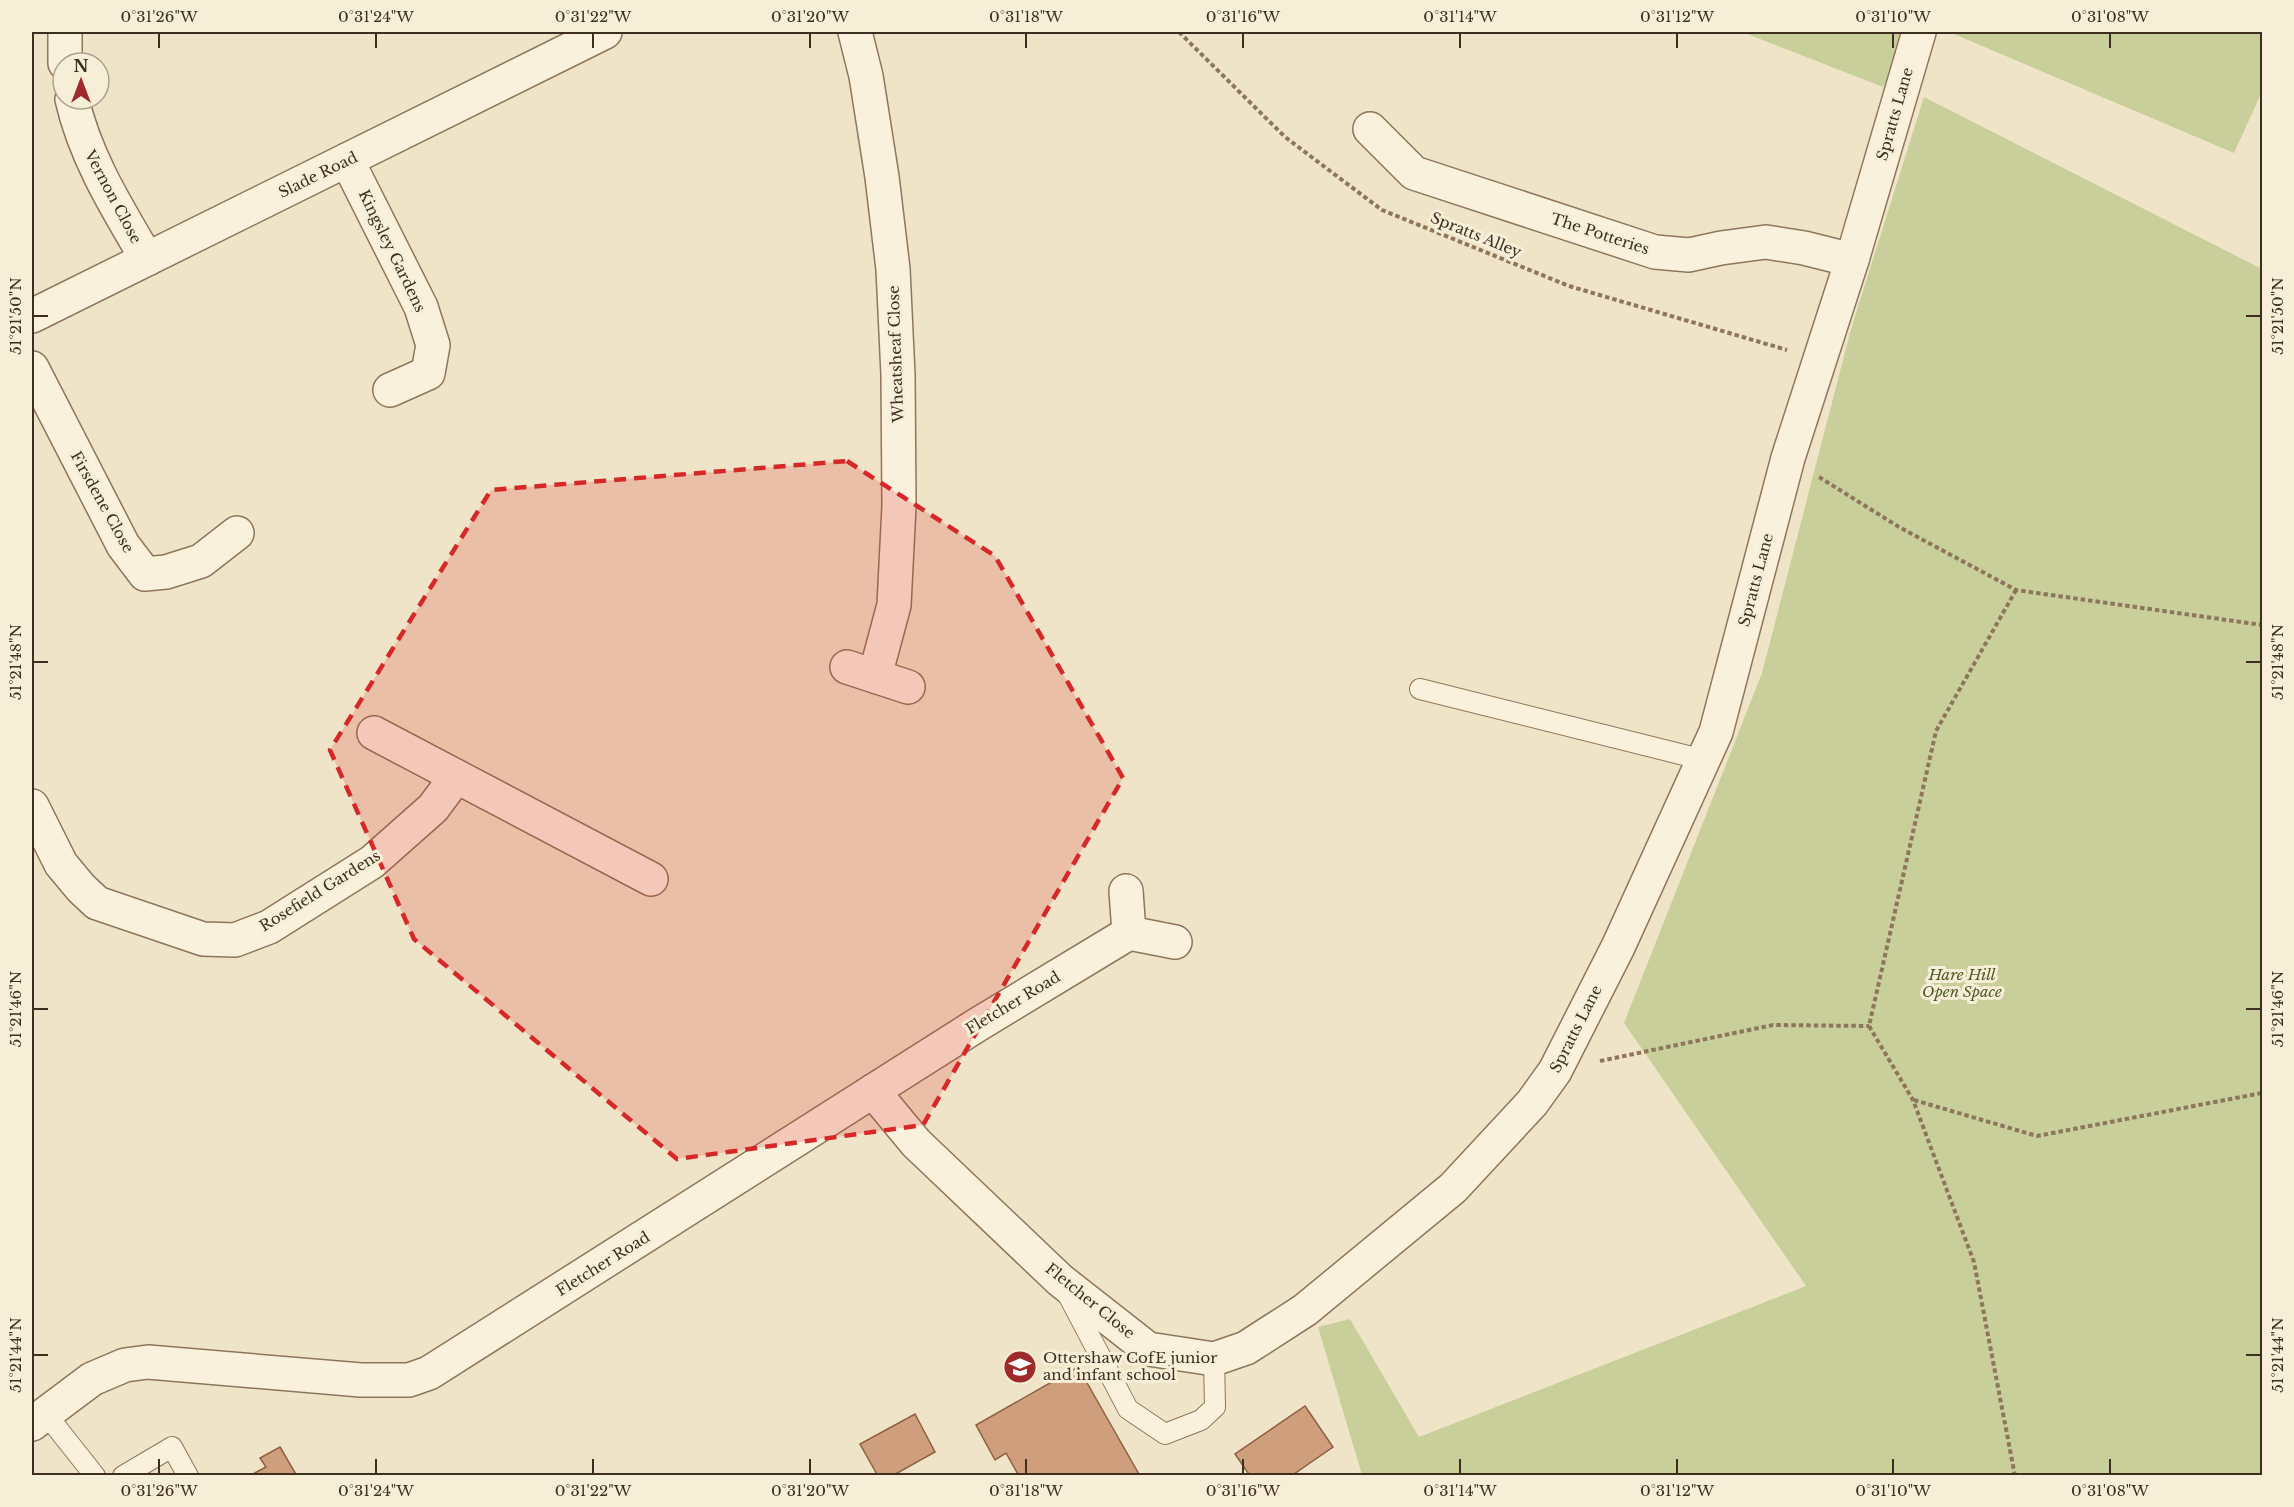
<svg xmlns="http://www.w3.org/2000/svg" width="2294" height="1507" viewBox="0 0 2294 1507" font-family="'Libre Baskerville',serif">
	<style>
		.green { fill: #c9cf9b }
		.building { fill: #cf9f7d; stroke: #8d5f41; stroke-width: 1.5 }
		.lines { fill: none; stroke-linecap: round; stroke-linejoin: round }
		.lane-casing { stroke: #8d765c; stroke-width: 22 }
		.street-casing { stroke: #8d765c; stroke-width: 36 }
		.path { stroke: #8d765c; stroke-width: 4; stroke-dasharray: 4.5 3; stroke-linecap: butt }
		.lane { stroke: #faf1dc; stroke-width: 20 }
		.street { stroke: #faf1dc; stroke-width: 33 }
		.marked { fill: #d62828; fill-opacity: 0.2; stroke: #d62828; stroke-width: 4.5; stroke-dasharray: 12 8; stroke-linejoin: round }
		.ticks { fill: none; stroke: #3d2e20; stroke-width: 2 }
		.labels { text-anchor: middle; stroke-width: 6; stroke-linejoin: round; paint-order: stroke }
		.street-label { font-size: 15px; fill: #3d2e20; stroke: #f7eed8 }
		.park-label { font-size: 15px; font-style: italic; fill: #4d5a26; stroke: #f7eed8 }
		.poi-label { font-size: 15px; fill: #3d2e20; stroke: #f7eed8; text-anchor: start }
		.neatline { fill: none; stroke: #3d2e20; stroke-width: 2 }
		.ticks-label { font-size: 15px; text-anchor: middle; fill: #3d2e20 }
	</style>
	<rect width="100%" height="100%" fill="#f0e4c8"/>
	<!-- green -->
	<g class="green">
		<polygon points="1742,32 1916,32 1883,87"/>
		<polygon points="1949,32 2262,32 2262,97 2260,96 2234,153"/>
		<polygon points="1924,97 2262,269 2262,1475 1362,1475 1318,1327 1350,1319 1419,1437 1806,1286 1624,1023 1762,673 1851,329"/>
	</g>
	<!-- building -->
	<g class="building">
		<polygon points="1078,1367 1140,1476 1019,1476 1006,1453 995,1460 976,1425"/>
		<polygon points="1305,1406 1333,1447 1291,1476 1250,1476 1235,1454"/>
		<polygon points="915,1414 935,1452 892,1476 878,1476 860,1444"/>
		<polygon points="280,1447 297,1476 249,1476 266,1467 260,1458"/>
	</g>
	<g class="lines">
		<defs>
			<g id="lane">
				<polyline points="1420,689 1704,760"/>
				<polyline points="1067,1293 1128,1409 1165,1434 1201,1420 1215,1407 1214,1359"/>
				<polyline points="46,1414 95,1476"/>
				<polyline points="123,1476 172,1447 188,1476"/>
			</g>
			<g id="street">
				<polyline points="855,32 866,76 882,177 893,269 898,375 899,506 894,605 875,676"/>
				<polyline points="65,63 65,32"/>
				<path d="M72 99C85 157 117 208 147 259"/>
				<polyline points="1370,129 1414,173 1655,252 1689,255 1721,248 1766,242 1804,248 1852,260"/>
				<polyline points="347,160 421,307 433,345 428,373 390,390"/>
				<polyline points="32,316 605,32"/>
				<polyline points="32,368 123,545 145,574 166,572 201,561 237,533"/>
				<polyline points="847,667 908,687"/>
				<polyline points="374,733 651,879"/>
				<polyline points="32,806 61,864 81,888 97,903 203,939 235,940 269,927 372,862 433,808 456,777"/>
				<polyline points="1126,891 1129,933 1175,942"/>
				<polyline points="873,1091 916,1143 1060,1280 1148,1349 1214,1359 1246,1348 1305,1310 1453,1188 1532,1103 1555,1071 1618,947 1716,732 1788,458 1852,260 1919,32"/>
				<polyline points="32,1424 92,1379 125,1365 148,1362 361,1380 409,1380 429,1373 977,1025 1129,933"/>
			</g>
		</defs>
		<!-- lane casing -->
		<use href="#lane" class="lane-casing"/>
		<!-- street casing -->
		<use href="#street" class="street-casing"/>
		<!-- path -->
		<g class="path">
			<polyline points="1179,32 1285,137 1382,210 1569,286 1787,350"/>
			<polyline points="1819,477 1899,527 2016,590 2262,625"/>
			<polyline points="1600,1061 1773,1025 1869,1026"/>
			<polyline points="1914,1100 2037,1136 2262,1093"/>
			<polyline points="2015,1476 1974,1262 1913,1100 1869,1026 1936,731 2016,590"/>
		</g>
		<!-- lane -->
		<use href="#lane" class="lane"/>
		<!-- street -->
		<use href="#street" class="street"/>
	</g>
	<!-- marked area -->
	<path class="marked" d="M847 461 995 556 1123 778 923 1125 677 1159 414 939 330 750 491 490Z"/>
	<!-- ticks -->
	<path class="ticks" d="M159 33V48M376 33V48M593 33V48M810 33V48M1026 33V48M1243 33V48M1460 33V48M1677 33V48M1893 33V48M2110 33V48M33 316H48M2246 316H2261M33 662H48M2246 662H2261M33 1009H48M2246 1009H2261M33 1355H48M2246 1355H2261M159 1459V1474M376 1459V1474M593 1459V1474M810 1459V1474M1026 1459V1474M1243 1459V1474M1460 1459V1474M1677 1459V1474M1893 1459V1474M2110 1459V1474"/>
	<!-- icons -->
	<defs>
		<symbol id="school-disc" viewBox="-11 -11 22 22"><circle r="9.5" fill="#9e2a2b" stroke="#f7eed8"/><path d="M0-5L7-2L0 1L-7-2ZM-4 1L0 2.5L4 1V4Q0 6-4 4Z" fill="#fff"/></symbol>
	</defs>
	<g fill-rule="evenodd">
		<use href="#school-disc" x="1001" y="1348" width="38" height="38"/>
	</g>
	<g class="labels">
		<!-- street labels -->
		<g class="street-label">
			<text transform="translate(1895 114) rotate(-74)" y="5">Spratts Lane</text>
			<text transform="translate(318 175) rotate(-26)" y="5">Slade Road</text>
			<text transform="translate(113 197) rotate(62)" y="5">Vernon Close</text>
			<text transform="translate(1600 234) rotate(18)" y="5">The Potteries</text>
			<text transform="translate(1476 235) rotate(22)" y="5">Spratts Alley</text>
			<text transform="translate(392 251) rotate(64)" y="5">Kingsley Gardens</text>
			<text transform="translate(896 354) rotate(-92)" y="5">Wheatsheaf Close</text>
			<text transform="translate(102 502) rotate(61)" y="5">Firsdene Close</text>
			<text transform="translate(1756 580) rotate(-75)" y="5">Spratts Lane</text>
			<text transform="translate(320 891) rotate(-32)" y="5">Rosefield Gardens</text>
			<text transform="translate(1013 1003) rotate(-31)" y="5">Fletcher Road</text>
			<text transform="translate(1576 1029) rotate(-63)" y="5">Spratts Lane</text>
			<text transform="translate(603 1264) rotate(-32)" y="5">Fletcher Road</text>
			<text transform="translate(1090 1301) rotate(39)" y="5">Fletcher Close</text>
		</g>
		<!-- park labels -->
		<g class="park-label">
			<text x="1962" y="980">Hare Hill<tspan x="1962" dy="17">Open Space</tspan></text>
		</g>
		<!-- poi labels -->
		<g class="poi-label">
			<text x="1043" y="1363">Ottershaw CofE junior<tspan x="1043" dy="17">and infant school</tspan></text>
		</g>
	</g>
	<!-- border -->
	<rect width="2294" height="1507" fill="none" stroke="#f7eed8" stroke-width="66"/>
	<!-- north arrow -->
	<g transform="translate(81 81)"><circle r="28" fill="#f7eed8" stroke="#ada18e" stroke-width="1.5"/>
	<path d="M0-4.5L10 22L0 15L-10 22Z" fill="#9e2a2b"/>
	<text y="-9" font-size="16" font-weight="bold" text-anchor="middle" fill="#3d2e20">N</text>
	</g>
	<rect x="33" y="33" width="2228" height="1441" class="neatline"/>
	<g class="ticks-label">
		<text x="159" y="22">0°31'26"W</text>
		<text x="376" y="22">0°31'24"W</text>
		<text x="593" y="22">0°31'22"W</text>
		<text x="810" y="22">0°31'20"W</text>
		<text x="1026" y="22">0°31'18"W</text>
		<text x="1243" y="22">0°31'16"W</text>
		<text x="1460" y="22">0°31'14"W</text>
		<text x="1677" y="22">0°31'12"W</text>
		<text x="1893" y="22">0°31'10"W</text>
		<text x="2110" y="22">0°31'08"W</text>
		<text transform="translate(16 316) rotate(-90)" y="5">51°21'50"N</text>
		<text transform="translate(2278 316) rotate(-90)" y="5">51°21'50"N</text>
		<text transform="translate(16 662) rotate(-90)" y="5">51°21'48"N</text>
		<text transform="translate(2278 662) rotate(-90)" y="5">51°21'48"N</text>
		<text transform="translate(16 1009) rotate(-90)" y="5">51°21'46"N</text>
		<text transform="translate(2278 1009) rotate(-90)" y="5">51°21'46"N</text>
		<text transform="translate(16 1355) rotate(-90)" y="5">51°21'44"N</text>
		<text transform="translate(2278 1355) rotate(-90)" y="5">51°21'44"N</text>
		<text x="159" y="1496">0°31'26"W</text>
		<text x="376" y="1496">0°31'24"W</text>
		<text x="593" y="1496">0°31'22"W</text>
		<text x="810" y="1496">0°31'20"W</text>
		<text x="1026" y="1496">0°31'18"W</text>
		<text x="1243" y="1496">0°31'16"W</text>
		<text x="1460" y="1496">0°31'14"W</text>
		<text x="1677" y="1496">0°31'12"W</text>
		<text x="1893" y="1496">0°31'10"W</text>
		<text x="2110" y="1496">0°31'08"W</text>
	</g>
</svg>
